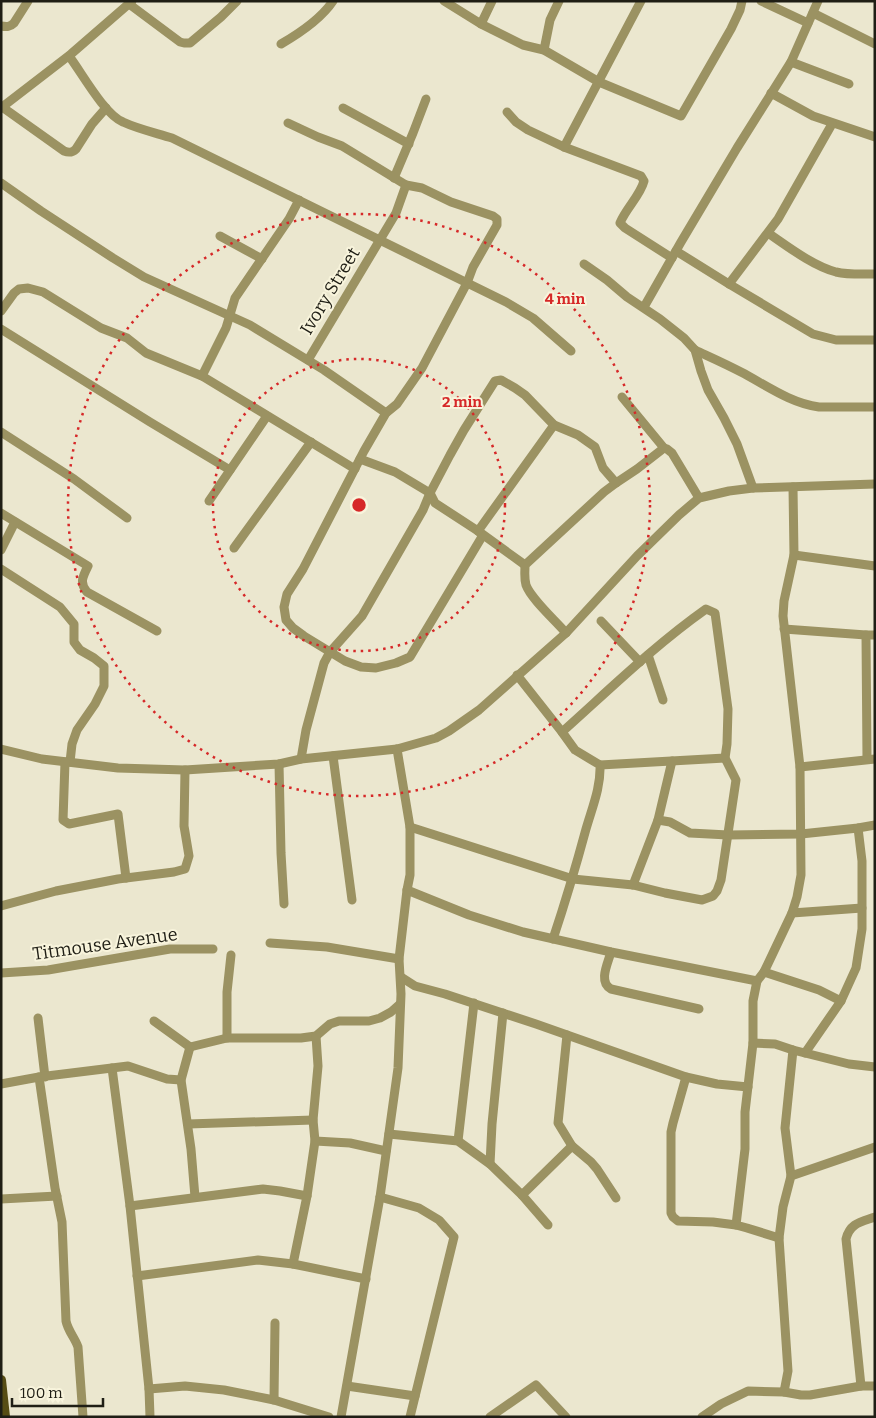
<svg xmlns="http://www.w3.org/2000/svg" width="876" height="1418" viewBox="0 0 876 1418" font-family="Bitter,serif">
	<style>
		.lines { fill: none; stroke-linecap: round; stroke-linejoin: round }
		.minor { stroke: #9b9262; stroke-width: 9 }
		.major { stroke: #574d14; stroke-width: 10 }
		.ring { fill: none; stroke: #d62828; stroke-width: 2.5; stroke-dasharray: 2.5 5 }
		.labels { text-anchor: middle; stroke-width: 4; stroke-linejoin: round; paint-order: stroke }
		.street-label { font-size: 18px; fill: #1f1e15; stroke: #f8f4dc }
		.centre { fill: #d62828; stroke: #f8f4dc; stroke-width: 2.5 }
		.ring-label { font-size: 15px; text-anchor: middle; font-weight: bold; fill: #d62828; stroke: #f8f4dc; stroke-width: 4; stroke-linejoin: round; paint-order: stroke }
	</style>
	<rect width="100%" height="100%" fill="#ebe7cf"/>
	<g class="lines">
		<!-- minor -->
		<g class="minor">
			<polyline points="444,1 481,24 523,45 544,50 599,82 681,116 731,29 740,10 742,1"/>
			<polyline points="761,1 808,23"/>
			<polyline points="129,4 180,42 184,43 190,43 221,17 237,1"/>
			<polyline points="813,13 875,44"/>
			<polyline points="481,24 492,1"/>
			<path d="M1 26C7 27 10 27 14 23L28 1"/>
			<path d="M281 44C300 33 321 19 333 1"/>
			<polyline points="544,50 550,20 559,1"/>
			<path d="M69 56C82 73 104 114 123 122 138 129 156 133 172 138L506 302 533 318 571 351"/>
			<polyline points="791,62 849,84"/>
			<polyline points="771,93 813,116 875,137"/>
			<path d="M2 107 64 151C69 153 72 153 76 149L92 124 106 108"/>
			<polyline points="1,108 71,54 132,1"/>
			<polyline points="343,108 409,144"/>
			<path d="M507 112 516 122 528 130 564 147 641 176 644 181C640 196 626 208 620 223L625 228 672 258"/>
			<polyline points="288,123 318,137 342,146 406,185 396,213 308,360"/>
			<polyline points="564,147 641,1"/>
			<polyline points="394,178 413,133 426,99"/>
			<polyline points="1,183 41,211 113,258 144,277 250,325 324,370 386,413"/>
			<polyline points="406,185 422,188 451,202 493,216 497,219 497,225 473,267 467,283 422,368 397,404 386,413 364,451 303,569 287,594 284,607 286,620 293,628 304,636 345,661 361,667 376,668 396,663 410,657 483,535"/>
			<path d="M768 233C787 246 813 266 836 272 849 275 862 274 875 274"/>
			<polyline points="220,236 262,259"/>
			<polyline points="676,251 729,284 778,219 832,124"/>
			<polyline points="584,264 607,280 627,297 660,319 684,338 695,350 701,371 708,390 724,418 737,444 753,488"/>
			<polyline points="729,284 813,334 836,340 875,340"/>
			<polyline points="644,307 681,242 737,148 791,62 818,1"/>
			<polyline points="1,311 14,293 19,289 28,288 43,292 101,328 127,338 146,353 202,376 355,469"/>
			<polyline points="1,329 150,422 230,470"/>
			<path d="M695 350C710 357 726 364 741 372 766 385 790 403 819 407H875"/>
			<polyline points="202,376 226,328 235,298 289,219 299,200"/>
			<polyline points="622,397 664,448 667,449 672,453 699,498"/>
			<polyline points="1,432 74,479 127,518"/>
			<polyline points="360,459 395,472 430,493 435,503 478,531 525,565"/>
			<polyline points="616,483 637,469 664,448"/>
			<polyline points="209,501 267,416"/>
			<path d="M1 513 88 566C83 576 79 583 87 592L157 631"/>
			<polyline points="478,531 554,425"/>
			<polyline points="234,548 311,442"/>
			<polyline points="1,550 15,522"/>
			<polyline points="794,555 875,566"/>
			<polyline points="1,569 60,607 74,624 74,642 80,650 94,658 104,666 104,686 95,704 77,730 72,744 70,762"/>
			<polyline points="601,621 640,662"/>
			<polyline points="784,629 866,635 875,635"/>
			<polyline points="866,635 867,759"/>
			<polyline points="648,655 663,700"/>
			<path d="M517 675 562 732 575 750 600 765C601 787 592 808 586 829 576 866 565 903 553 939"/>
			<polyline points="1,749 42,759 118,768 185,770 279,764 301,759 397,749 436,738 449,731 479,710 566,633 637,556 679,515 699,498 729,491 753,488 875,484"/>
			<polyline points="333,756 352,900"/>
			<path d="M301 759 306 730 324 663 330 652 362 616 423 510 430 493 450 455 464 430 495 381 501 380 515 388 525 395 554 425 578 435 595 447 603 468 616 483 604 492 525 565C525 572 524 578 526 585 531 599 556 621 566 633"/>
			<polyline points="65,762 63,820 69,824 118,814 126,878"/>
			<polyline points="279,764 281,853 284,904"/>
			<polyline points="600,765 725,758"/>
			<polyline points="800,767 875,759"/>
			<polyline points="658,820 670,822 690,833 728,835 801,834 858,828 875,825"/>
			<path d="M410 827 573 879 633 885 665 893 702 900 713 896 717 891 721 880 736 780 725 758 727 744 728 709 715 613 706 609C655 645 609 690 562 732"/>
			<polyline points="633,885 658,820 672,761"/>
			<polyline points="407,890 469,915 523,932 611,952 757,981"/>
			<polyline points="1,906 56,891 118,879 174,872 185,869 189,856 184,826 185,770"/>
			<polyline points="792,913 862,908"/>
			<polyline points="270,943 327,947 399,959"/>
			<path d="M611 952C608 963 598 982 611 989L699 1009"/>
			<polyline points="764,972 819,990 841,1001"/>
			<polyline points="1,973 48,970 170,949 213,949"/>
			<polyline points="401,977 415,986 445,994 536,1024 686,1077 717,1084 748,1087"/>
			<polyline points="38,1018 45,1077"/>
			<polyline points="154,1021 190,1047"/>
			<polyline points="567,1035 558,1123 572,1146 591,1162 597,1169 616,1198"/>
			<polyline points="227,1038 227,992 231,955"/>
			<polyline points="753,1043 753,1001 757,981 764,972 792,913 797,897 801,875 800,767 783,616 784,601 794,555 793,487"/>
			<polyline points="190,1047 227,1038 301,1038 316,1036 330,1024 339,1021 369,1021 380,1018 391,1012 400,1004"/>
			<polyline points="190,1047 181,1080 191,1149 195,1197"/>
			<polyline points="805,1053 841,1001 856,968 862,929 862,861 858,828"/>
			<polyline points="112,1068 130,1206 149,1389 150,1417"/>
			<path d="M39 1077 55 1188 62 1222 66 1321C68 1331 75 1338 78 1347L83 1417"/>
			<polyline points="686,1077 673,1123 671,1132 671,1213 673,1217 678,1221 713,1222 736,1225"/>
			<polyline points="1,1084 39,1077 128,1066 167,1079 181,1080"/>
			<polyline points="188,1124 313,1120"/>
			<polyline points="389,1134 458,1141 490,1164 522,1195 548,1225"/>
			<polyline points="315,1141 350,1143 386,1151"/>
			<polyline points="458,1141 474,1003"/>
			<polyline points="490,1164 492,1124 503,1013"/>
			<polyline points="791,1176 785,1128 793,1050"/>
			<polyline points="522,1195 572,1146"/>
			<polyline points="380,1197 419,1208 439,1220 454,1237 410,1417"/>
			<polyline points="1,1199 57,1196"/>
			<polyline points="130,1206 263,1189 280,1191 307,1196"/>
			<polyline points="779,1238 747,1228 736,1225 745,1149 745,1112 753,1043 775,1044 793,1050 849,1064 875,1067"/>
			<polyline points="293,1264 307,1196 315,1141 313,1120 318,1066 316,1036"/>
			<polyline points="137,1276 258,1260 293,1264 366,1279"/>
			<polyline points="347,1386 415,1396"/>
			<path d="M861 1386 846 1239C850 1223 861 1222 875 1217"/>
			<polyline points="149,1389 185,1386 224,1390 274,1400 329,1417"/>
			<polyline points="784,1392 801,1395 810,1395 861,1386 875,1386"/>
			<polyline points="274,1400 275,1323"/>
			<polyline points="341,1417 380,1197 398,1068 401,994 399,959 407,890 410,875 410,827 397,749"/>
			<polyline points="490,1417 536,1385 566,1417"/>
			<polyline points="702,1417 721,1404 748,1391 784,1392 788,1371 779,1238 783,1207 791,1176 875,1147"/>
		</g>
		<!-- major -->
		<polyline class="major" points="1,1380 5,1417"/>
	</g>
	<!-- distance rings -->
	<g class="ring">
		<circle cx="359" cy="505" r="146"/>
		<circle cx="359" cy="505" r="291"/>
	</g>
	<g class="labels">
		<!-- street labels -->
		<g class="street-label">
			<text transform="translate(330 291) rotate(-59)" y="6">Ivory Street</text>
			<text transform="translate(105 944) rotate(-8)" y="6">Titmouse Avenue</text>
		</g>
	</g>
	<circle cx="359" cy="505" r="8" class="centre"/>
	<g class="ring-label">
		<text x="565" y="304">4 min</text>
		<text x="462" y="407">2 min</text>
	</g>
	<!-- border -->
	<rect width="876" height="1418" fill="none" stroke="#1f1e15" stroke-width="5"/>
	<!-- scale -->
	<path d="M12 1398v8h91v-8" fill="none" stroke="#1f1e15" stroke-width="2.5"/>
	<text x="20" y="1398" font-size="15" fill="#1f1e15" stroke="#f8f4dc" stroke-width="4" paint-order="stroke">100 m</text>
</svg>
